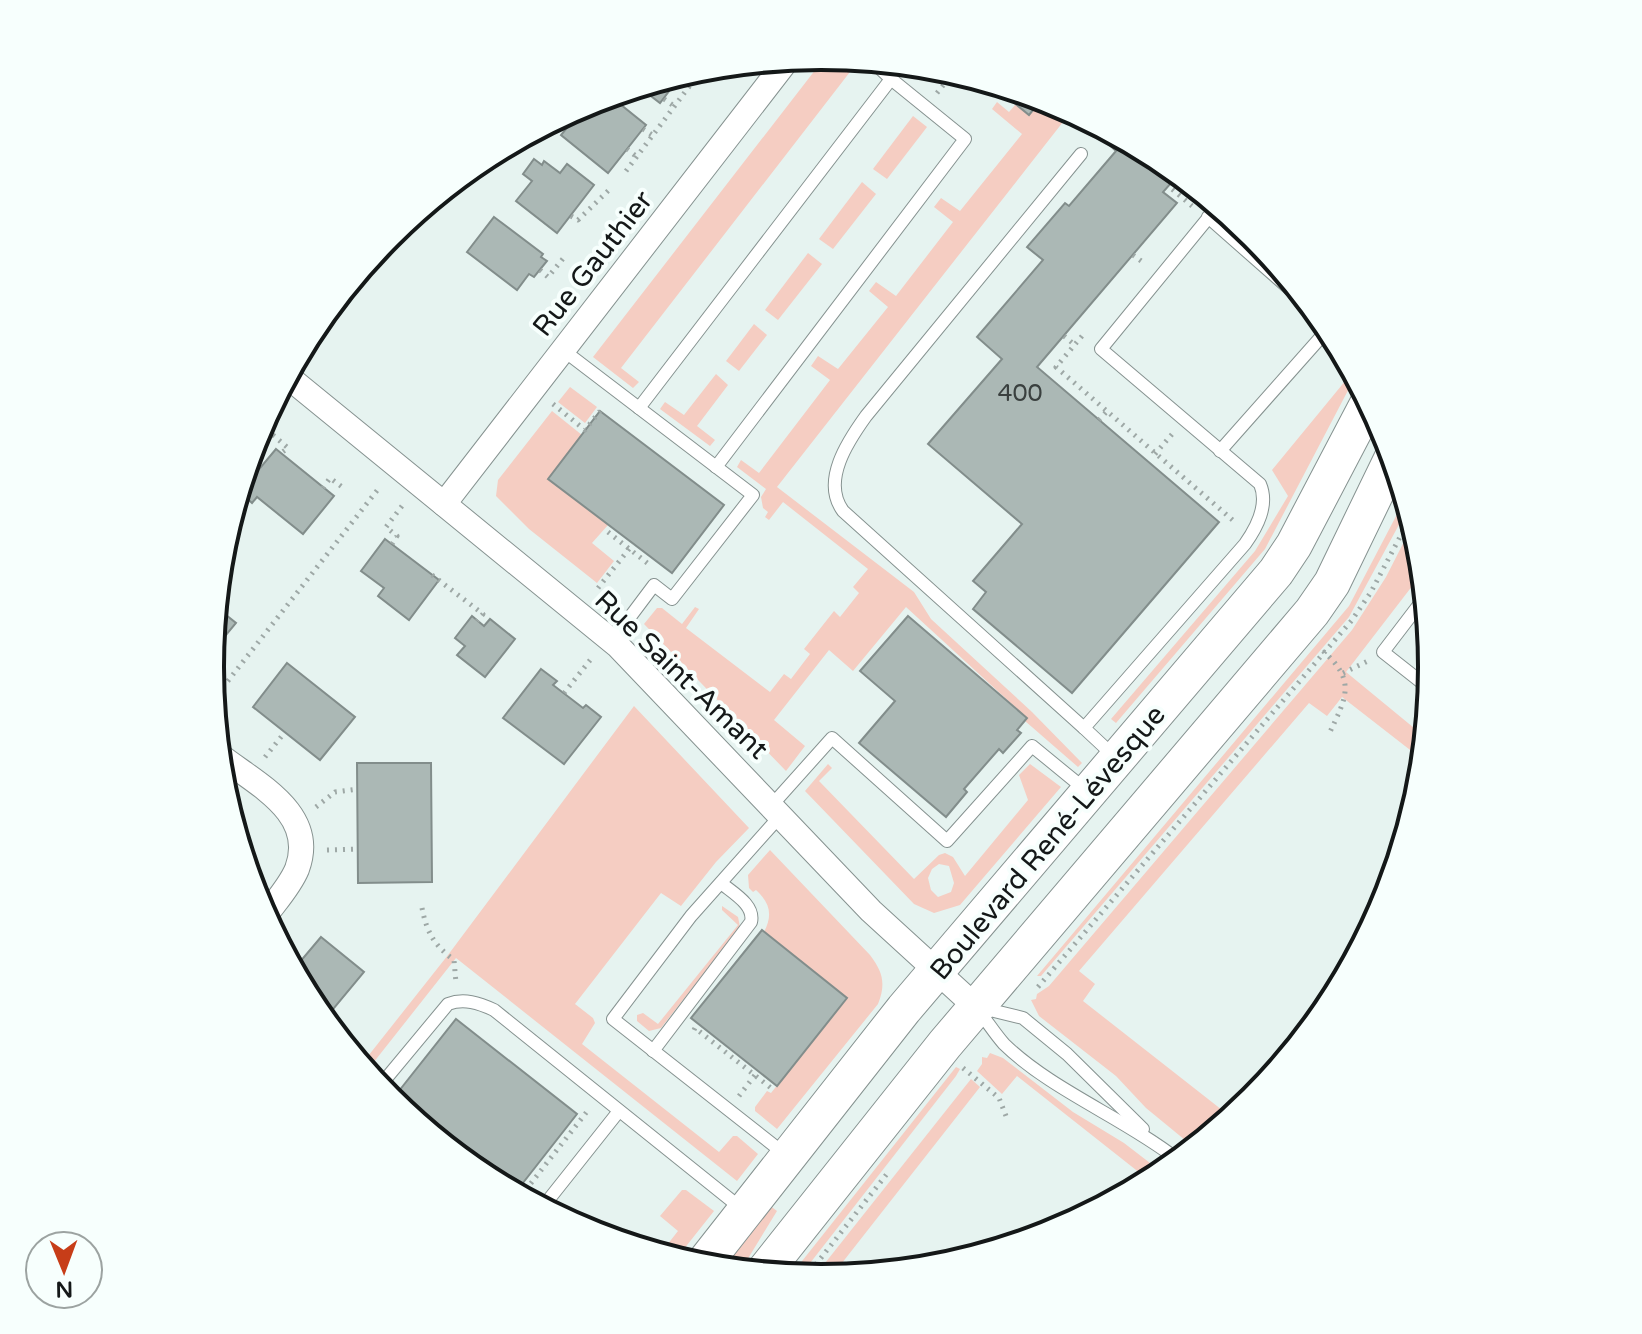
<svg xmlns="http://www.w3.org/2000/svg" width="1642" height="1334" viewBox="0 0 1642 1334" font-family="'Varela Round',sans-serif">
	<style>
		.green { fill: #f5cdc2; fill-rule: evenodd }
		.building { fill: #abb8b5; stroke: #828d8b; stroke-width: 2 }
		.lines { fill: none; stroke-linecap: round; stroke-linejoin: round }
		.lane-casing { stroke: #869290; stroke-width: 14 }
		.street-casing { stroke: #869290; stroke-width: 26 }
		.secondary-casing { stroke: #869290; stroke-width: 38 }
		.path { stroke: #9ea8a6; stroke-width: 5; stroke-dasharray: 2 6; stroke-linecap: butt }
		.lane { stroke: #fff; stroke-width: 12 }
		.street { stroke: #fff; stroke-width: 24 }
		.secondary { stroke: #fff; stroke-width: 36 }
		.labels { text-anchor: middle; stroke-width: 8; stroke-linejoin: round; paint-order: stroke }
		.number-label { font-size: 24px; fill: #3a403f }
		.street-label { font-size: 28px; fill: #141818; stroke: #f7fffd }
		.rim { fill: none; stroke: #141818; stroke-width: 4 }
	</style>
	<rect width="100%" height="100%" fill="#e6f3f0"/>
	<!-- green -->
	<g class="green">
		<polygon points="826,56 840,58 853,68 621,368 639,382 633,388 593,357"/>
		<polygon points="1042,99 1055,103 1070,113 777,487 914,592 931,619 1032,712 1082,763 1078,767 1025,721 1027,718 906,607 853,671 829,650 774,720 805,746 786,771 644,624 657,608 662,608 682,624 695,607 699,609 686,628 770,692 784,674 791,679 810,654 804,649 834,611 840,617 859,593 853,587 868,569 783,502 769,520 765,517 768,512 763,508 761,497 766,489 737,467 741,460 759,473 830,380 811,366 818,356 838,369 888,307 869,291 876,282 896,296 953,222 934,207 941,198 960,211 1022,134 992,109 997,102 1009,112 1016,104 1029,115"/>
		<polygon points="913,116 927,127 887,179 873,169"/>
		<polygon points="862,182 876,194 833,249 819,239"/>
		<polygon points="808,253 822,264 778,320 765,310"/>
		<polygon points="754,324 767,335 739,371 726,361"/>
		<polygon points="716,374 728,385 697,426 715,440 710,446 660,409 665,402 684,415"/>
		<polygon points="1355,377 1265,549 1116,723 1111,719 1255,551 1288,496 1272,470 1346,380"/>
		<polygon points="570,387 597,407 585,423 558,402"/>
		<polygon points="552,411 582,435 548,479 608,525 592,543 614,561 597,583 529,529 496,496 498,480"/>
		<polygon points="1405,499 1408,508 1349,617 1041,976 1037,976 1349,606"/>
		<polygon points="1413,524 1420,548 1423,572 1346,672 1425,737 1423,760 1342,697 1327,716 1309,703 1079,971 1095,984 1083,1001 1231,1117 1198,1144 1185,1140 1146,1108 1116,1076 1039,1016 1031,1000 1036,999 1037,994 1049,986 1352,630 1386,577"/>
		<polygon points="634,706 749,828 716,862 681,906 661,893 575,1004 593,1018 595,1023 582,1044 719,1152 733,1136 737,1136 758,1154 737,1181 456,958 366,1072 361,1065 448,955"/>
		<path d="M828 764 832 768 819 781 914 879 939 855 945 853 953 857 965 876 1028 800 1019 775 1030 764 1061 787 960 905 934 913 914 904 805 791ZM939 864 949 866 954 883 951 892 938 897 931 890 928 878 932 869Z"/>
		<path d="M770 850 870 955C883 972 886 984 878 1004L777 1129 755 1111V1107L767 1091 771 1093 847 998 764 932C773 915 770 903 756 890L753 892 749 888 748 875Z"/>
		<polygon points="722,906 738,917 740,927 661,1028 649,1031 637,1021 637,1015 643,1013 658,1024 738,925 722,910"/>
		<polygon points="990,1053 1003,1058 1073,1112 1124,1143 1163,1173 1150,1181 1017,1076 1002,1094 977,1071 982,1064 982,1057 987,1058"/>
		<polygon points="956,1067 960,1069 956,1076 800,1276 791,1275"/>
		<polygon points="971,1079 980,1087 831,1277 814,1277"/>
		<polygon points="682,1190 686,1190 714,1211 676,1259 660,1254 678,1231 660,1216"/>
		<polygon points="769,1205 777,1211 741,1270 719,1268"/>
	</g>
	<!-- building -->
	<g class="building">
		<polygon points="682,74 660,103 639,87"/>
		<polygon points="990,83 1042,99 1029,115"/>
		<polygon points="610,96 646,125 608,173 561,135 571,123 562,116 588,102"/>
		<polygon points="1073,112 1161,159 1179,174 1163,192 1177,203 1037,367 1219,522 1072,693 973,609 986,592 973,581 1022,524 928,444 1002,359 977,337 1043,260 1027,247 1065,203 1069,206 1116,151"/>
		<polygon points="534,159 542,165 544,161 560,173 567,164 594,185 557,233 516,201 532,181 523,174"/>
		<polygon points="494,217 543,254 541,257 547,261 534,277 529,274 517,290 467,252"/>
		<polygon points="600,411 724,505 672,573 548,479"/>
		<polygon points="276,449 334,496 303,534 257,497 252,503 240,492"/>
		<polygon points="385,539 439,580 409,620 378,596 384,588 361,571"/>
		<polygon points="216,607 236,623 211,653"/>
		<polygon points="472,616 484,626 490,619 515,639 485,677 457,655 465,646 455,638"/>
		<polygon points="908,616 1027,718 1017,730 1021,733 1003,753 999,749 964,789 967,792 946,817 859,743 895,701 860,671"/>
		<polygon points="287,663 355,717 320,760 253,707"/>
		<polygon points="541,669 557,681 553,685 583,708 586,705 601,717 564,764 503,718"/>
		<polygon points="357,763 431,763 432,882 358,883"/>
		<polygon points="762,930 847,998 777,1086 691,1018"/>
		<polygon points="321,937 364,972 324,1020 313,1006 293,970"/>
		<polygon points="456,1019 577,1114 515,1193 481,1175 391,1101"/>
	</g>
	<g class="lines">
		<defs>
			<g id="lane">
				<polyline points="872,61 891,79"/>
				<path d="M1081 154 866 416C848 441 821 481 843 511L1084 728"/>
				<polyline points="1208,217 1317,313"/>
				<polyline points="563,350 753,495 672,599 654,585 612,641"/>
				<polyline points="639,408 891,79 965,139 716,467"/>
				<polyline points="1220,451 1329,328"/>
				<polyline points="1425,597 1383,652 1430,689"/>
				<path d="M1115 757 1084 728 1245 544C1257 527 1269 505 1260 484L1101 349 1218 206"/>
				<polyline points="772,805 832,738 947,841 1032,746 1087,791"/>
				<polyline points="781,815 691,916 613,1019 786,1155"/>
				<polyline points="982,1008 1023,1018 1067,1054 1143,1129"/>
				<path d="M978 1010C987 1021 995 1034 1004 1044 1051 1090 1126 1119 1178 1160"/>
				<path d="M653 1051 751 922C755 905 733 893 721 883"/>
				<path d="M379 1087 448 1004C464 998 479 1003 494 1010L742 1209"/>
				<polyline points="542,1208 619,1111"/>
			</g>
			<g id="street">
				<polyline points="287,376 618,646 871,911 976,1007"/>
				<polyline points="444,504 788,59"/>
				<path d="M219 755C256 784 318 813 297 869 290 886 276 901 265 916"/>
			</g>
			<g id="secondary">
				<polyline points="702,1266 904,1009 1276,572 1294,545 1369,402"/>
				<polyline points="764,1272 945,1044 1312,612 1332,583 1393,457"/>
			</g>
		</defs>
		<!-- lane casing -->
		<use href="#lane" class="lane-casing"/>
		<!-- street casing -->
		<use href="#street" class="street-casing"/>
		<!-- secondary casing -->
		<use href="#secondary" class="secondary-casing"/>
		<!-- path -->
		<g class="path">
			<polyline points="681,75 691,84"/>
			<polyline points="937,93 954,72"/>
			<polyline points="664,99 674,106"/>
			<polyline points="643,129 654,136"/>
			<polyline points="627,149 637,157"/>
			<polyline points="626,171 703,68"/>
			<polyline points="1182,177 1172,189 1192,206"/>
			<polyline points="571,216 578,220 611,188"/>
			<polyline points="1133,255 1144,263"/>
			<polyline points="540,270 548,277 566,255"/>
			<polyline points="1064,336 1075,345"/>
			<polyline points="1082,336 1056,367 1236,523"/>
			<polyline points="553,404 585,430 600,411"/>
			<polyline points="1099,420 1107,411"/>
			<polyline points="273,435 288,448 281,453"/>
			<polyline points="1155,454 1173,433"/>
			<polyline points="323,488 330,478 345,489"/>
			<polyline points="608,532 651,566"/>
			<polyline points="392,544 397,536 386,527 402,506"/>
			<polyline points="432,575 483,614 477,621"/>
			<polyline points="598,588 633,544"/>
			<path d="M1323 651C1357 681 1346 698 1329 734"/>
			<polyline points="1343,673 1368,661"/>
			<polyline points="564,693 591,659"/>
			<polyline points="213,700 379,488"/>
			<polyline points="265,757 285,732"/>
			<polyline points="316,807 335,792 358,789"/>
			<polyline points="327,850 358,849"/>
			<path d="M422 908C427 933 434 945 454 960L456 983"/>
			<polyline points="291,966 294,968"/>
			<polyline points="1038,987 1352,620 1371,592 1411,516"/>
			<polyline points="694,1030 695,1028 771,1088"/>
			<polyline points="963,1068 999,1098 1006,1116"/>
			<polyline points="739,1096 758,1071"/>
			<polyline points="521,1196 589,1109"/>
			<polyline points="806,1277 890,1170"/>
		</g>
		<!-- lane -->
		<use href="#lane" class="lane"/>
		<!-- street -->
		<use href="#street" class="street"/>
		<!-- secondary -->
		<use href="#secondary" class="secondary"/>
	</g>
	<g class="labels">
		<!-- number labels -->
		<g class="number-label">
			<text x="1020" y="401">400</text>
		</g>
		<!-- street labels -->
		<g class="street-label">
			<text transform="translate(592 263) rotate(-52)" y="10">Rue Gauthier</text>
			<text transform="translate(682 674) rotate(44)" y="10">Rue Saint-Amant</text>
			<text transform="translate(1047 842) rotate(-50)" y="10">Boulevard René-Lévesque</text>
		</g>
	</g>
	<!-- crop -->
	<path d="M0 0H1642V1334H0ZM224 667a597 597 0 1 1 1194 0a597 597 0 1 1-1194 0Z" fill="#f7fffd" fill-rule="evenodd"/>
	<path class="rim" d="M224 667a597 597 0 1 1 1194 0a597 597 0 1 1-1194 0Z"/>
	<!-- north arrow -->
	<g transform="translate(64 1270) rotate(179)"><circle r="38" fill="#f7fffd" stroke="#9ca3a1" stroke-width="2"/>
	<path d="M0-6L14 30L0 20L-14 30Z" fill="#c73d18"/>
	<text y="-12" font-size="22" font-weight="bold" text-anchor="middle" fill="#141818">N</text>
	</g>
</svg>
